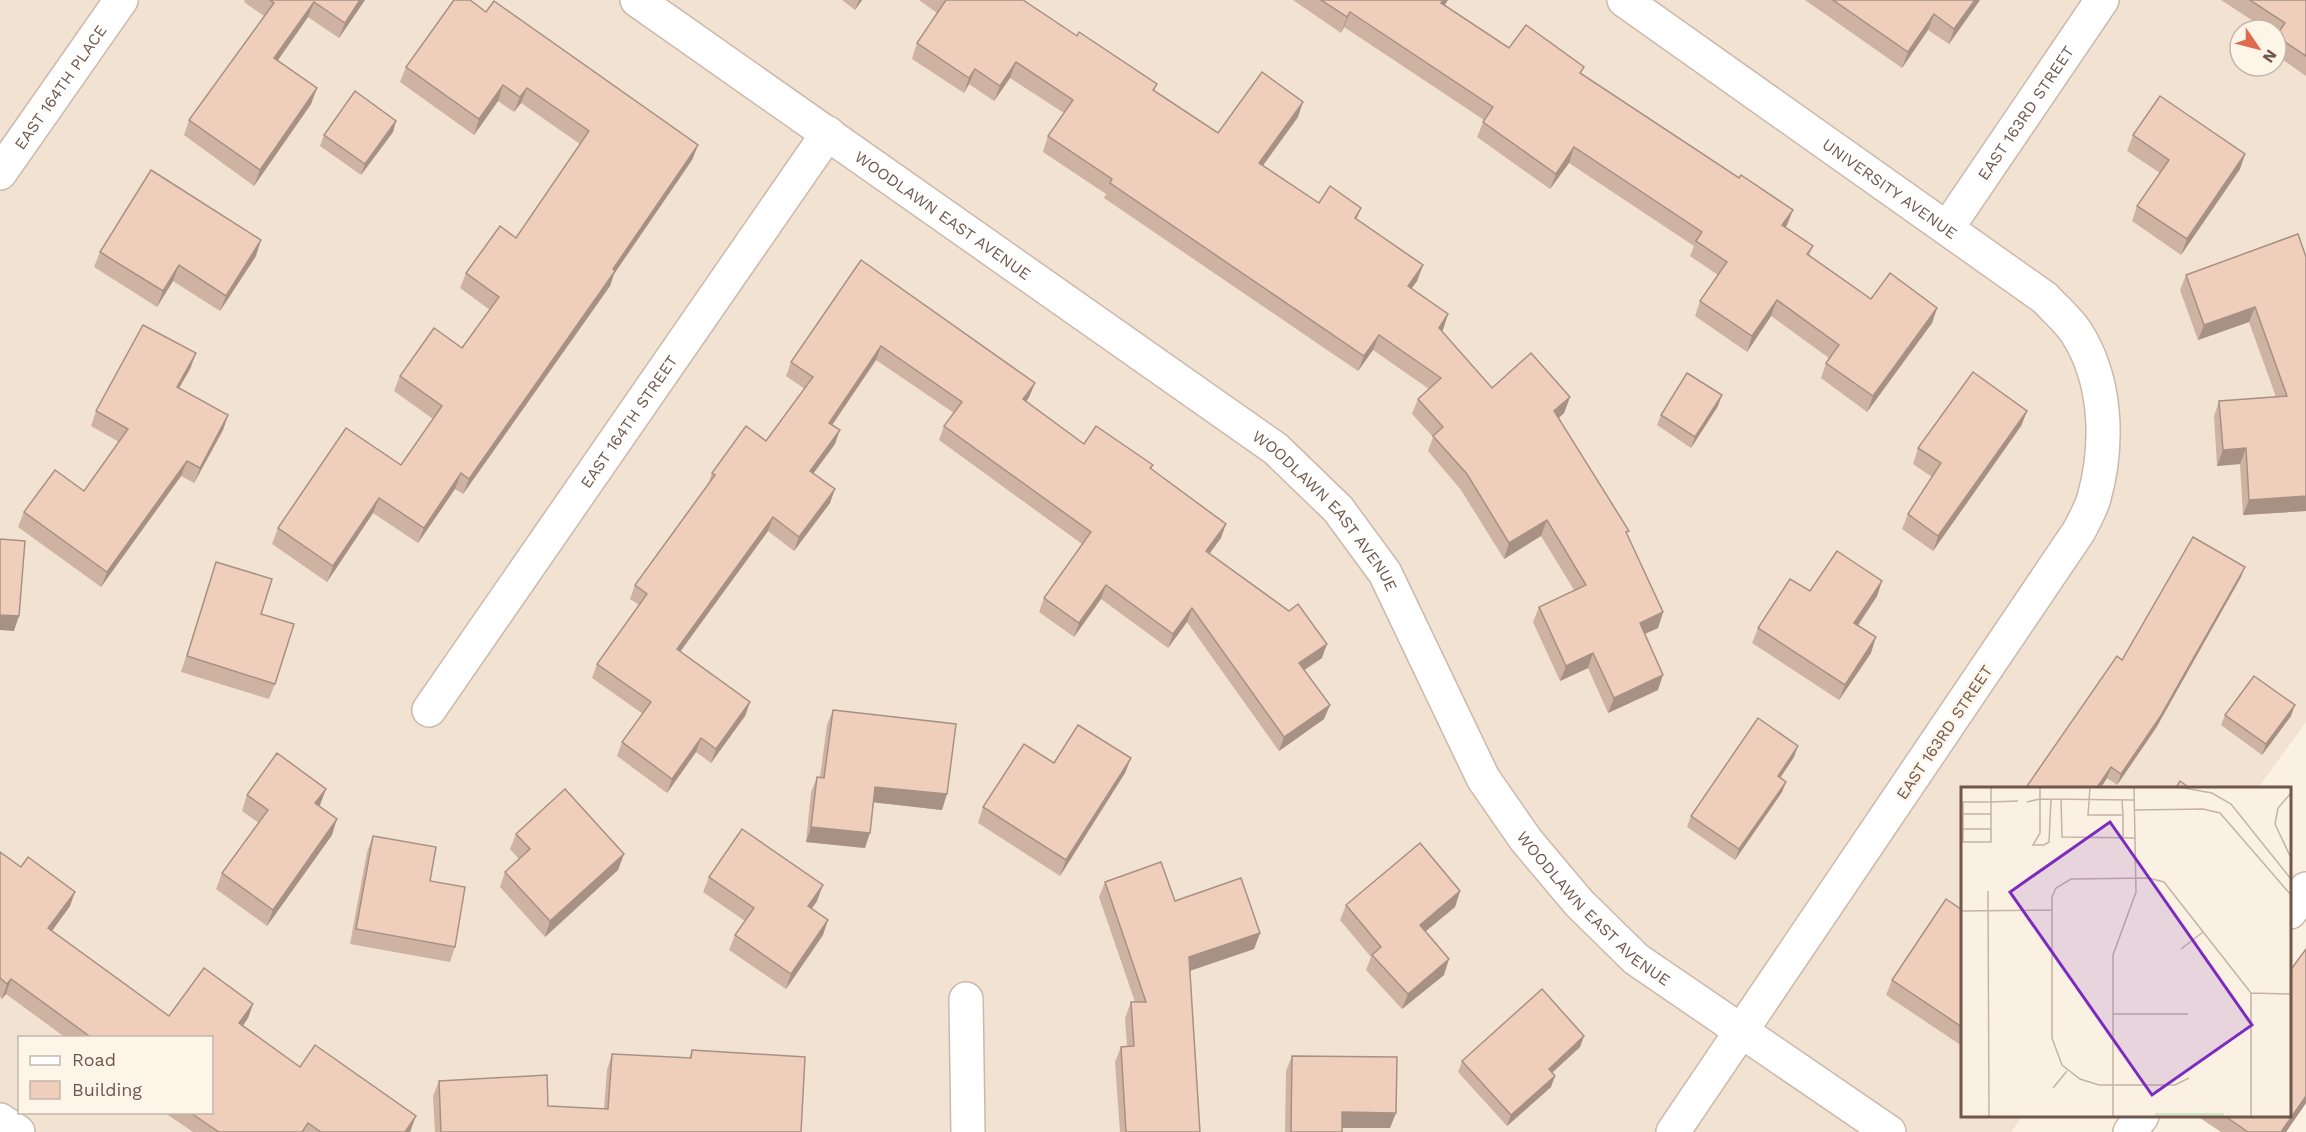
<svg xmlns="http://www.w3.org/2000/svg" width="2306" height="1132" viewBox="0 0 2306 1132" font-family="'Work Sans',sans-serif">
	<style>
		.residential { fill: #f2e2d2; fill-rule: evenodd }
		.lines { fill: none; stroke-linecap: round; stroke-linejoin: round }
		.minor-casing { stroke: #cbb8aa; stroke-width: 36 }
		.minor { stroke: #fff; stroke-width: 33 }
		.wall { fill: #ceb2a2 }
		.shaded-wall { fill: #a79184 }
		.building { fill: #efcfbc; stroke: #a79184; stroke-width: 1.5 }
		.labels { text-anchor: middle; stroke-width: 4.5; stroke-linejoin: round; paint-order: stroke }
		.street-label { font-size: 16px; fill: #71574b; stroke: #fef5e9 }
		.inset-road { fill: none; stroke: #c4b3a6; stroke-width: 1.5 }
		.view { fill: #7b2cbf; fill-opacity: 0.15; stroke: #7b2cbf; stroke-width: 3 }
		.inset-edge { fill: none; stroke: #71574b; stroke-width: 3 }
	</style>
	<rect width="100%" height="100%" fill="#fbf1e3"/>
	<!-- residential -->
	<path class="residential" d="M0 0H2306V722L2258 788H1962V1116H2023L2011 1132H0ZM2240 30H2276V66H2240ZM20 1038H212V1112H20Z"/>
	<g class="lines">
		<defs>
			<g id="minor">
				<path id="s1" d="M637 0 1276 449 1338 509 1385 573 1483 778 1526 840 1579 903 1636 959 1889 1132"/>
				<path id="s2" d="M1624 0 2045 298C2055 309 2068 320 2076 332 2107 380 2109 444 2094 498 2091 509 2084 521 2079 531L1673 1132"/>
				<path id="s3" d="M0 173 121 0"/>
				<path id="s4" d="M1948 227 2102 0"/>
				<path id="s5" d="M429 710 828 133"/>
				<polyline points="2290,912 2306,889"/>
				<polyline points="966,999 968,1132"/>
				<polyline points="0,1120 18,1132"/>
				<polyline points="2130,1132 2142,1116"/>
			</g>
		</defs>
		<!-- minor casing -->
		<use href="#minor" class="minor-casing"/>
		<!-- minor -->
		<use href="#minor" class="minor"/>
	</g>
	<!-- wall -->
	<g class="wall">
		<polygon points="245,0 365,0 339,38 308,17 278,60 317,88 311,104 254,186 184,135 189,120 264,16 244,2"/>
		<polygon points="842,0 862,0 855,10"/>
		<polygon points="919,0 1023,0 1077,36 1157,84 1154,91 1218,133 1298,117 1263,165 1319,203 1361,208 1357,219 1423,265 1417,281 1411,289 1448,314 1442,331 1492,388 1570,397 1564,413 1559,418 1627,535 1663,612 1658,628 1644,634 1658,690 1608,713 1588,668 1560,681 1533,622 1539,607 1574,590 1541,536 1504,559 1461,490 1428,451 1433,437 1412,414 1418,399 1429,389 1373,350 1358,371 1104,198 1106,194 1043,152 1048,136 1064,113 1010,78 994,101 969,84 964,93 912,59 917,43 937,13"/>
		<polygon points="1293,0 1448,0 1444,5 1509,48 1581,74 1787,225 1785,228 1813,246 1809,256 1871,299 1937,308 1932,323 1867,412 1821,378 1826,363 1829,358 1771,316 1747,352 1695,316 1700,301 1718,275 1690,256 1694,246 1569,163 1550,189 1477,137 1484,120 1344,27 1341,33"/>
		<polygon points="1805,0 1980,0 1949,44 1928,30 1902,68"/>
		<polygon points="2221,0 2306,0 2306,76 2276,55 2276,30 2267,30"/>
		<polygon points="486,12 698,145 692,160 614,274 610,286 463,494 455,489 418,543 373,513 327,582 272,544 278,528 401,465 433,419 394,391 400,376 462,348 490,310 460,288 466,273 516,238 580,144 521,103 514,112 498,101 474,135 400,82 406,67"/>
		<polygon points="396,121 393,132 361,175 320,146 324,135"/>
		<polygon points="2133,135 2245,154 2240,169 2181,255 2132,221 2137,206 2160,173 2127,151"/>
		<polygon points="100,252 256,256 220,311 173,281 157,307 94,267"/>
		<polygon points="2306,257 2306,511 2243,515 2240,464 2217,466 2214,416 2219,401 2276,397 2249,322 2198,340 2180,290 2186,275"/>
		<polygon points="861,260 1035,383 1029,397 1026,402 1084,444 1153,465 1151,469 1221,538 1209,554 1322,658 1304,670 1330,705 1324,719 1279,751 1187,622 1168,648 1101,599 1074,637 1039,612 1044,598 1082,544 939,440 944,426 954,413 876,360 832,425 835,444 813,473 830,503 794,551 768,531 680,651 750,702 745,716 711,763 696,752 667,793 617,756 622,742 643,714 592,678 597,664 639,605 630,599 635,585 707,487 712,473 766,441 805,389 786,376 791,362"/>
		<polygon points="196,353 190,369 179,388 228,415 223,430 194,483 181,476 101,587 18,527 24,512 84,491 119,442 91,426 96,411"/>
		<polygon points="1718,406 1691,448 1657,425 1661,415"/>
		<polygon points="2027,411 2021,426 1933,551 1902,529 1908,514 1932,477 1913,464 1918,448"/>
		<polygon points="216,562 261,614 275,684 269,699 181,672"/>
		<polygon points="2241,577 2156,728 2117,785 2107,778 2100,789 2025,789 2122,660"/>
		<polygon points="1882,581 1877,596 1858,625 1871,653 1839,700 1752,643 1758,628 1810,591"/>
		<polygon points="833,710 942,810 874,802 865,848 806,842 811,792 817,777 820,777 827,725"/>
		<polygon points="2225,715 2291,716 2262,755 2221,725"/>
		<polygon points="1794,757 1780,778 1786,782 1782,792 1735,860 1687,827 1691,816"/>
		<polygon points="1131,758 1125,773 1060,876 978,823 983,807 1054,763"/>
		<polygon points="326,789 319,806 332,835 267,926 216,889 222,873 259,823 242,811 247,795"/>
		<polygon points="516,834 624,854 618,870 545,937 500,887 505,872 519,859 510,849"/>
		<polygon points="373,836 430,881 455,947 450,962 350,944 367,852"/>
		<polygon points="0,852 70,906 52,931 169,1016 253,1004 248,1018 243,1026 300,1067 411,1130 410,1132 193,1132 165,1113 212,1113 212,1038 66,1038 6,994 2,999 0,997"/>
		<polygon points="709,877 817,901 812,908 823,935 786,989 729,950 735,935 745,921 703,892"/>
		<polygon points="1105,882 1175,901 1260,933 1254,949 1190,971 1200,1132 1120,1132 1115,1062 1121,1047 1127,1046 1125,1018 1131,1002 1135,1002 1099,897"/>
		<polygon points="1460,891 1455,907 1426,931 1444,975 1402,1009 1366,970 1371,957 1340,920 1346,905"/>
		<polygon points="1962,910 1962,1046 1886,995 1892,980"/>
		<polygon points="1584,1036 1580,1047 1552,1073 1551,1087 1507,1126 1458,1072 1462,1061"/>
		<polygon points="692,1050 801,1132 435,1132 433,1096 439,1081 548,1106 604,1109 607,1070 612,1054 689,1058"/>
		<polygon points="1292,1056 1390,1128 1342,1128 1342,1132 1285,1132 1286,1071"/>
		<polygon points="2306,1103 2286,1132 2221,1132 2197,1116 2289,1116"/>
	</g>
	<!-- shaded-wall -->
	<g class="shaded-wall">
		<polygon points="360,0 365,0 339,38 345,23"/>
		<polygon points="859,0 862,0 855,10"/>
		<polygon points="1443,0 1448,0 1436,19 1441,3"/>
		<polygon points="1975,0 1980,0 1949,44 1954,29"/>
		<polygon points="314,2 308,17 269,73 274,58"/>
		<polygon points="1350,12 1344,27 1341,33 1347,17"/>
		<polygon points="1934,14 1928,30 1902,68 1908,52"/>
		<polygon points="1016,62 1010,78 994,101 1000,86"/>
		<polygon points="975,69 969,84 964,93 969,78"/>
		<polygon points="503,85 498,101 474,135 479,119"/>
		<polygon points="317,88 311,104 254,186 260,170"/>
		<polygon points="527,88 521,103 514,112 520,97"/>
		<polygon points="1303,102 1298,117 1254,178 1259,163"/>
		<polygon points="396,121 393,132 361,175 365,164"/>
		<polygon points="698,145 692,160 614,274 610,286 463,494 469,479"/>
		<polygon points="1574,147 1569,163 1550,189 1556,174"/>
		<polygon points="2245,154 2240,169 2181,255 2187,239"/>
		<polygon points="1793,210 1787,225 1776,241 1782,225"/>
		<polygon points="261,240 256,256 220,311 226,296"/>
		<polygon points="179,265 173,281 157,307 163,291"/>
		<polygon points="1423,265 1417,281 1402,302 1408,286"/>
		<polygon points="1777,300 1771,316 1747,352 1752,336"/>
		<polygon points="2255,307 2249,322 2198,340 2204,325"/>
		<polygon points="1937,308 1932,323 1867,412 1873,396"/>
		<polygon points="1448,314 1443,330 1433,343 1439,328"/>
		<polygon points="1379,335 1373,350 1358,371 1364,356"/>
		<polygon points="881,346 876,360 824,437 829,423"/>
		<polygon points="196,353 190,369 171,402 177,387"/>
		<polygon points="1035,383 1029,397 1018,413 1023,399"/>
		<polygon points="1722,395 1718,406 1691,448 1695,437"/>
		<polygon points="1570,397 1564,413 1549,426 1554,411"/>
		<polygon points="2027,411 2021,426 1933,551 1938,536"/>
		<polygon points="228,415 223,430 194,483 200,468"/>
		<polygon points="840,430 835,444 805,485 810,471"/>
		<polygon points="2246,448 2240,464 2217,466 2223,450"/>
		<polygon points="187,461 181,476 101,587 107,572"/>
		<polygon points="461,473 455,489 418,543 424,528"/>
		<polygon points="835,489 830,503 794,551 799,537"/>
		<polygon points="2306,496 2306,511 2243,515 2249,500"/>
		<polygon points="379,498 373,513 327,582 333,566"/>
		<polygon points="773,517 768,531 672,663 677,649"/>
		<polygon points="1547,520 1541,536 1504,559 1509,543"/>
		<polygon points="1226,524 1221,538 1201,565 1206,551"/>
		<polygon points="2245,567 2241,577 2156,728 2117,785 2121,774"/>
		<polygon points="1882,581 1877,596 1849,639 1854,623"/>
		<polygon points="1106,585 1101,599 1074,637 1079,623"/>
		<polygon points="1192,608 1187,622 1168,648 1173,634"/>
		<polygon points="1663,612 1658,628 1634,639 1640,623"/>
		<polygon points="0,615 19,616 14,631 0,630"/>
		<polygon points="1876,637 1871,653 1839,700 1845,685"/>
		<polygon points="1327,644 1322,658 1294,677 1299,663"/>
		<polygon points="1593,653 1588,668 1560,681 1566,666"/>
		<polygon points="1663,675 1658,690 1608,713 1614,698"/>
		<polygon points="750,702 745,716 711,763 716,749"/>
		<polygon points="1330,705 1324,719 1279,751 1284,737"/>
		<polygon points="2295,705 2291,716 2262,755 2266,744"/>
		<polygon points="701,738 696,752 667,793 672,779"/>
		<polygon points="1798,746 1794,757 1774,787 1778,776"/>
		<polygon points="1131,758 1125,773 1060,876 1066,860"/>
		<polygon points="2111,767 2107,778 2100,789 2096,789"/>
		<polygon points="1786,782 1782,792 1735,860 1739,849"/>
		<polygon points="875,787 947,794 942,810 870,802"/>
		<polygon points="326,789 320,805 309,819 315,803"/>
		<polygon points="337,819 332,835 267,926 273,910"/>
		<polygon points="811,827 870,833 865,848 806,842"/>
		<polygon points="624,854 618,870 545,937 550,921"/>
		<polygon points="823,885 817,901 803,921 808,906"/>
		<polygon points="1460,891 1455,907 1415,940 1420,925"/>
		<polygon points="75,892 70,906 43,943 48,928"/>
		<polygon points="828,920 823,935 786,989 791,974"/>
		<polygon points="1260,933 1254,949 1183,973 1189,957"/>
		<polygon points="1449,959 1444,975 1402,1009 1408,994"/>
		<polygon points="11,979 6,994 2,999 7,984"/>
		<polygon points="253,1004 248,1018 234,1038 239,1023"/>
		<polygon points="1584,1036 1580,1047 1545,1079 1549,1069"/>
		<polygon points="1555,1076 1551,1087 1507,1126 1511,1115"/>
		<polygon points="2306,1096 2306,1103 2286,1132 2281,1132"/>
		<polygon points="1342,1112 1396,1113 1390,1128 1337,1128"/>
		<polygon points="416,1116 410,1132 405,1132"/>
	</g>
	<!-- building -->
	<g class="building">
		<polygon points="270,0 360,0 345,23 314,2 274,58 317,88 260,170 189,120 274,3"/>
		<polygon points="454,0 470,0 486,12 494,1 698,145 613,269 615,271 469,479 461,473 424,528 379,498 333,566 278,528 346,428 401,465 442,406 400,376 434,328 462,348 499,297 466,273 500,226 516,238 589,131 527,88 520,97 503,85 479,119 406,67"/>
		<polygon points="946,0 1023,0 1077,36 1079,32 1157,84 1153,90 1218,133 1262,72 1303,102 1259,163 1319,203 1330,186 1361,208 1355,218 1423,265 1408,286 1448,314 1439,328 1492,388 1531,353 1570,397 1554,411 1629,531 1626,532 1663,612 1640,623 1663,675 1614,698 1593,653 1566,666 1539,607 1586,585 1547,520 1509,543 1467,474 1433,436 1443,427 1418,399 1441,378 1379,335 1364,356 1110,183 1112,179 1048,136 1073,100 1016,62 1000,86 975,69 969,78 917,43"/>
		<polygon points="1321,0 1443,0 1441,3 1509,48 1526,25 1584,67 1580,73 1739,178 1741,175 1793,210 1782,225 1813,246 1807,254 1871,299 1890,273 1937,308 1873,396 1826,363 1839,345 1777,300 1752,336 1700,301 1727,262 1696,241 1702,232 1574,147 1556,174 1483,122 1493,107 1350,12 1347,17"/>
		<polygon points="1833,0 1975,0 1954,29 1934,14 1908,52"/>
		<polygon points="2250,0 2306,0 2306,56 2276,36 2285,23"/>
		<polygon points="355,91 396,121 365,164 324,135"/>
		<polygon points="2160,96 2245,154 2187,239 2137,206 2169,160 2133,135"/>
		<polygon points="151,170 261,240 226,296 179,265 163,291 100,252"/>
		<polygon points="2298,234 2306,257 2306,496 2249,500 2246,448 2223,450 2219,401 2287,396 2255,307 2204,325 2186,275"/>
		<polygon points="861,260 1035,383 1023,399 1084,444 1096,426 1153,465 1150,468 1226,524 1206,551 1289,611 1298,604 1327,644 1299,663 1330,705 1284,737 1192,608 1173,634 1106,585 1079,623 1044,598 1091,532 944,426 962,402 881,346 829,423 840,430 810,471 835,489 799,537 773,517 677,649 750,702 716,749 701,738 672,779 622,742 651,702 597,664 647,594 635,585 715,475 712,473 746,426 766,441 813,377 791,362"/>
		<polygon points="143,325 196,353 177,387 228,415 200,468 187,461 107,572 24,512 55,470 84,491 128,429 96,411"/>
		<polygon points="1973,372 2027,411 1938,536 1908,514 1941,463 1918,448"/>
		<polygon points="1687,373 1722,395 1695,437 1661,415"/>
		<polygon points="2193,537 2245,567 2160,717 2121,774 2111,767 2096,789 2025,789 2117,656 2122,660"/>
		<polygon points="0,539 25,541 19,616 0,615"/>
		<polygon points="1837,551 1882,581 1854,623 1876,637 1845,685 1758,628 1790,579 1810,591"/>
		<polygon points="216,562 272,579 261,614 294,624 275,684 187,656"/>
		<polygon points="2254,676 2295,705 2266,744 2225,715"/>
		<polygon points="833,710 956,724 947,794 875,787 870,833 811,827 817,777 824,778"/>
		<polygon points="1758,718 1798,746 1778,776 1786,782 1739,849 1691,816"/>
		<polygon points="1078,725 1131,758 1066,860 983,807 1024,744 1054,763"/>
		<polygon points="277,753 326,789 315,803 337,819 273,910 222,873 268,810 247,795"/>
		<polygon points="2180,781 2191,789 2175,789"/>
		<polygon points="565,789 624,854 550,921 505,872 530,849 516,834"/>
		<polygon points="742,829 823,885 808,906 828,920 791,974 735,935 754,908 709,877"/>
		<polygon points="373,836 436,847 430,881 465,887 455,947 356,929"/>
		<polygon points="1420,843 1460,891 1420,925 1449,959 1408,994 1372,955 1381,947 1346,905"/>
		<polygon points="0,852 21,867 28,857 75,892 48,928 169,1016 204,968 253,1004 239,1023 300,1067 315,1045 416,1116 405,1132 321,1132 308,1123 302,1132 219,1132 191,1113 212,1113 212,1038 92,1038 11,979 7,984 0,978"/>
		<polygon points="1161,862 1175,901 1241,878 1260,933 1189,957 1200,1132 1126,1132 1121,1047 1134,1046 1131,1002 1146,1002 1105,882"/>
		<polygon points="1946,899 1962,910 1962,1027 1892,980"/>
		<polygon points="2306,949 2306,1096 2281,1132 2248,1132 2225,1116 2289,1116 2289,972"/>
		<polygon points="1542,989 1584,1036 1549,1069 1555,1076 1511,1115 1462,1061"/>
		<polygon points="692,1050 805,1057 801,1132 441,1132 439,1081 547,1075 548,1106 608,1109 612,1054 691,1058"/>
		<polygon points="1292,1056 1397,1057 1396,1113 1342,1112 1342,1132 1291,1132"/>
	</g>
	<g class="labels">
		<!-- street labels -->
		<g class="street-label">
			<text dy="6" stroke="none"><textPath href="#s3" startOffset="105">EAST 164TH PLACE</textPath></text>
			<text dy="6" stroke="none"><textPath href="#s4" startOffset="138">EAST 163RD STREET</textPath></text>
			<text dy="6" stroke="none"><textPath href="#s2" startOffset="326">UNIVERSITY AVENUE</textPath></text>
			<text dy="6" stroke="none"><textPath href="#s1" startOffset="374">WOODLAWN EAST AVENUE</textPath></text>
			<text dy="6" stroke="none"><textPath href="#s5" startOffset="351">EAST 164TH STREET</textPath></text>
			<text dy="6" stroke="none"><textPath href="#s1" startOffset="860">WOODLAWN EAST AVENUE</textPath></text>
			<text transform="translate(1944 732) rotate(-56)" y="6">EAST 163RD STREET</text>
			<text dy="6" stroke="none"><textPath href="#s1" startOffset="1346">WOODLAWN EAST AVENUE</textPath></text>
		</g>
	</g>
	<!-- overview -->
	<g transform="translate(1961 787)">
		<rect width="330" height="330" fill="#fbf1e3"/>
		<path d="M194 326H263V330H194Z" fill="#d2e7c3"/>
		<path class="inset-road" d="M30 0V15H2V55H30V15L57 14M79 0V12L173 13M129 0 127 28H162L161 13M218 0 251 6 270 17 330 92M330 6 317 21 314 37 330 71M100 12 101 50 174 51M66 15 79 12V46L72 58H83L88 55 90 12M174 23 242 22 259 26 330 108M2 27H30M162 28V51M0 42H30M27 104 28 330M0 124 91 123M220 162 242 145M290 206V330M290 206 330 207M152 227H227M228 291 214 298H138L119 292 101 278 91 251V110L95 101 110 92 187 91 203 95 290 206M92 301 106 284M152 330V168L175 105 173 0"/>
		<path class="view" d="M149 35 291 238 191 308 49 105Z"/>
		<rect width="330" height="330" class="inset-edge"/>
	</g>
	<!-- legend -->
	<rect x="18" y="1036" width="195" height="78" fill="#fef5e9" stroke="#c6b6aa" stroke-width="1.5"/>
	<rect x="30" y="1056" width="30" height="9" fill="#ffffff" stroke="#c6b6aa" stroke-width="1.5"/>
	<text x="72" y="1066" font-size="18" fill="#71574b">Road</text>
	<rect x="30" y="1081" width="30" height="18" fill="#efcfbc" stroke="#c6b6aa" stroke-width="1.5"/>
	<text x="72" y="1096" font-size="18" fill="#71574b">Building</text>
	<!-- north arrow -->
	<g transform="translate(2258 48) rotate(125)"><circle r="28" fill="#fef5e9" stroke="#c6b6aa" stroke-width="1.5"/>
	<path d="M0-4.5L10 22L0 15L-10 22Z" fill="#df6a4e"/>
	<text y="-9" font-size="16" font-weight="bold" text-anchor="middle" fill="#71574b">N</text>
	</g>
</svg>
